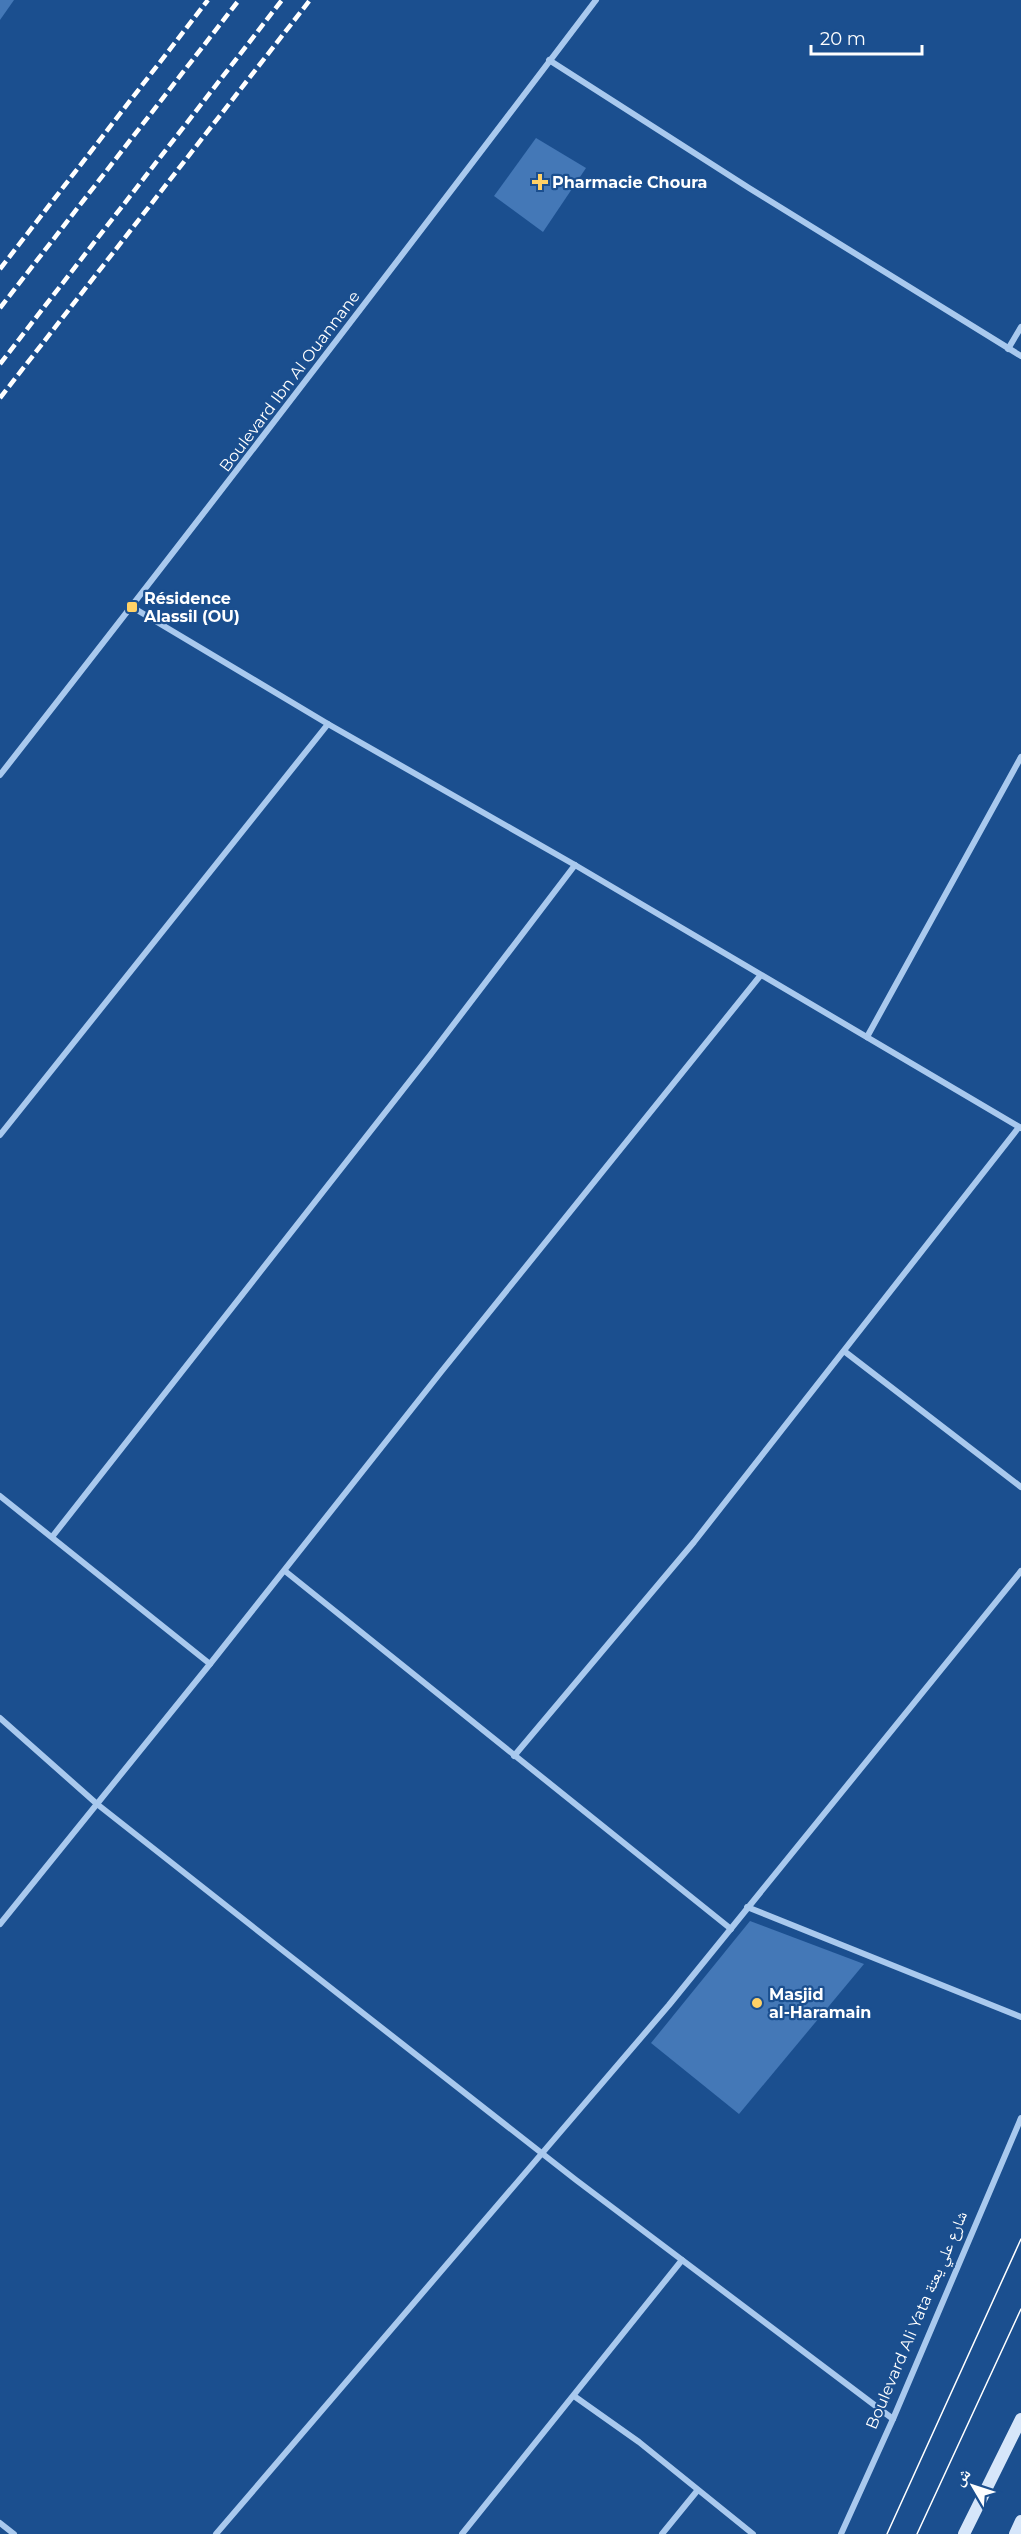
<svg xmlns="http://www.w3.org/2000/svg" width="1021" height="2534" viewBox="0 0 1021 2534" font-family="Montserrat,'Noto Naskh Arabic',sans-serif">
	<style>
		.building { fill: #4478b7 }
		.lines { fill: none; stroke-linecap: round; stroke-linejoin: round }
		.minor { stroke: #a9c9ee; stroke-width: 6 }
		.secondary { stroke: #d6e6fa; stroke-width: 12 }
		.tram { stroke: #fff; stroke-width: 1.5 }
		.rail { stroke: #fff; stroke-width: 4.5; stroke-dasharray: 10 4.5; stroke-linecap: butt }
		.poi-dot { fill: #ffd166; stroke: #1b4f8f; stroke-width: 2 }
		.labels { text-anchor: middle; stroke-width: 4.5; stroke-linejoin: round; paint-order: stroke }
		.poi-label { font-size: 16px; font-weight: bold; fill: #fff; stroke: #1b4f8f; text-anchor: start }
		.street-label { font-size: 16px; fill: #fff; stroke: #1b4f8f }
	</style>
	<rect width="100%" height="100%" fill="#1b4f8f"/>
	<!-- building -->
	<g class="building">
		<polygon points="0,0 14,0 0,20"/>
		<polygon points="536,138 586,168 543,232 494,196"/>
		<polygon points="750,1921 864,1964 739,2114 651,2043"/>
	</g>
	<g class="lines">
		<!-- minor -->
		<g class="minor">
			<polyline points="549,60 749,188 1021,356"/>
			<polyline points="1008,349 1021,327"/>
			<polyline points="132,607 328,724 575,865 1021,1128"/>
			<path d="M0 775C201 518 399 260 596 0"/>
			<polyline points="867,1037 1021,757"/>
			<polyline points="0,1135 328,724"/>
			<polyline points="844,1351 1021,1487"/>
			<polyline points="0,1496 210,1664"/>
			<polyline points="52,1537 431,1054 575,865"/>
			<polyline points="285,1571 731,1929"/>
			<polyline points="0,1718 97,1804 281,1949 576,2180 893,2419"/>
			<polyline points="514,1756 694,1542 1019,1127"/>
			<polyline points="747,1907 1021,2017"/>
			<polyline points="0,1924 210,1664 441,1372 760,976"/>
			<polyline points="574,2396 639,2442 753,2534"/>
			<polyline points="0,2523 14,2534"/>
			<polyline points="216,2534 669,2005 1021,1571"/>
			<polyline points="462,2534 682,2260"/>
			<polyline points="662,2534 697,2491"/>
			<polyline points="841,2534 893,2419 1021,2118"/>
		</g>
		<!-- secondary -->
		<g class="secondary">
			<polyline points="964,2534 1021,2419"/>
			<polyline points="1015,2534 1021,2521"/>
		</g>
		<!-- tram -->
		<g class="tram">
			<polyline points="887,2534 1021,2239"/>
			<polyline points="917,2534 1021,2309"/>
		</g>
		<!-- rail -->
		<g class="rail">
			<polyline points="0,269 208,0"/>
			<polyline points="0,308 239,0"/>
			<polyline points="0,364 282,0"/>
			<polyline points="0,398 310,0"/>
		</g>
	</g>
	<!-- markers -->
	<g class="poi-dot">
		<path d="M537 173h6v6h6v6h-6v6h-6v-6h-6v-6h6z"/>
		<rect x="126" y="601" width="12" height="12" rx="3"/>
		<circle cx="757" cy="2003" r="6"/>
	</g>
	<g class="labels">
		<!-- poi labels -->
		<g class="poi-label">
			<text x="552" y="188">Pharmacie Choura</text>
			<text x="144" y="604">Résidence<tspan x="144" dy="18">Alassil (OU)</tspan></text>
			<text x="769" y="2000">Masjid<tspan x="769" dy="18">al-Haramain</tspan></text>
		</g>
		<!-- street labels -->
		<g class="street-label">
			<text transform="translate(289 381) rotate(-53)" y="6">Boulevard Ibn Al Ouannane</text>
			<text transform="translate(916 2320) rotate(-67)" y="6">Boulevard Ali Yata شارع علي يعتة</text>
		</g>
	</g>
	<!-- north arrow -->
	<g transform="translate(973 2486) rotate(309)" stroke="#1b4f8f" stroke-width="4.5" paint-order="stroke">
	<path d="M0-4.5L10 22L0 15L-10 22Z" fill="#ffffff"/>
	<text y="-9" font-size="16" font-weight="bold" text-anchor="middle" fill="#ffffff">ش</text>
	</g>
	<!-- scale -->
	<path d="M811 45v9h111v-9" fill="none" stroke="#ffffff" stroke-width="3"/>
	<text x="820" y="45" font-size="18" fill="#ffffff" stroke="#1b4f8f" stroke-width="4.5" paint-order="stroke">20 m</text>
</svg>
